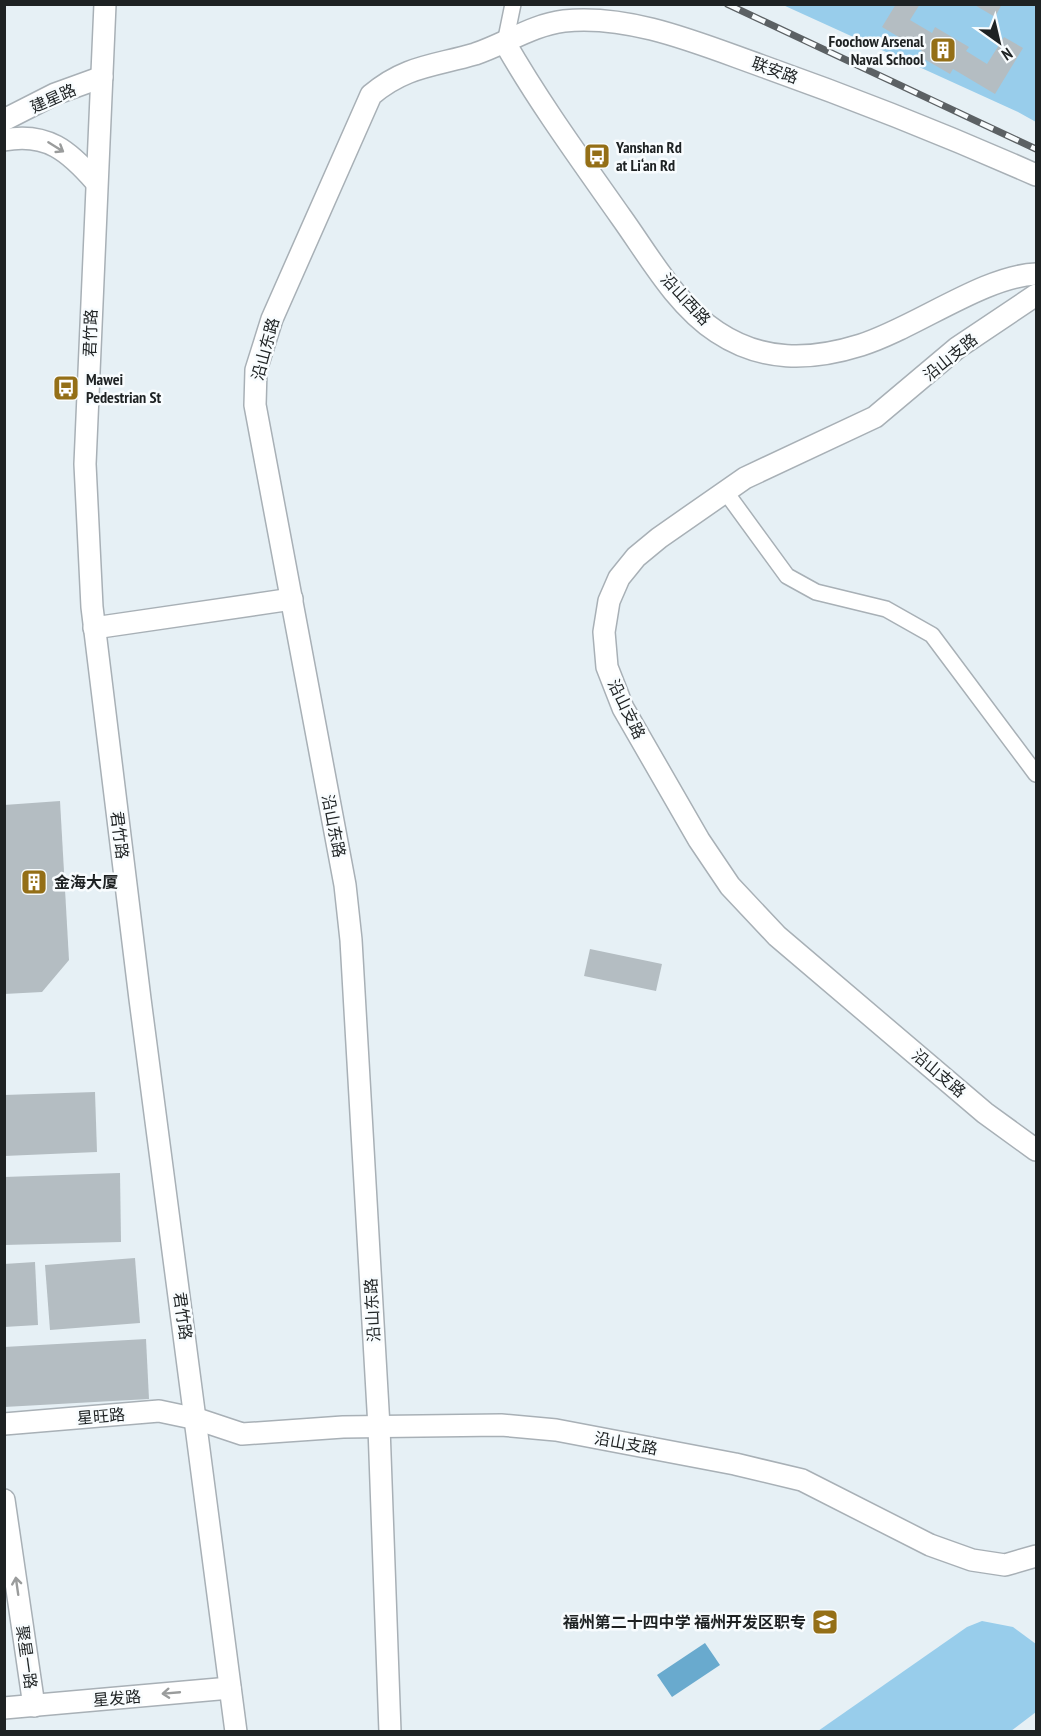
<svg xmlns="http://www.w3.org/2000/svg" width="1041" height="1736" viewBox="0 0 1041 1736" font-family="'PT Sans Narrow','Noto Sans SC',sans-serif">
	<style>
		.green { fill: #98cdeb }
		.water { fill: #69aace }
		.building { fill: #b4bdc2 }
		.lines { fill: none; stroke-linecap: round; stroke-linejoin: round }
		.street-casing { stroke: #a8b0b6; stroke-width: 18 }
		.secondary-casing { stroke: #a8b0b6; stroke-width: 24 }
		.street { stroke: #fff; stroke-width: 15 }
		.secondary { stroke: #fff; stroke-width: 21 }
		.rail-casing { stroke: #5c6164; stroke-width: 7 }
		.rail { stroke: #f8fcfe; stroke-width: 4.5; stroke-dasharray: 14; stroke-linecap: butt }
		.oneway { stroke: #9a9c9c }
		.labels { text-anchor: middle; stroke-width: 5; stroke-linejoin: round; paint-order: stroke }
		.poi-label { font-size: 16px; font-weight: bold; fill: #1e2223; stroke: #f8fcfe; text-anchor: start }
		.street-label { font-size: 16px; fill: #1e2223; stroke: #f8fcfe }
	</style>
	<rect width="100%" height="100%" fill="#e6f0f5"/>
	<!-- green -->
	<g class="green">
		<polygon points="783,5 1036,5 1036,122 1018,112"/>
		<polygon points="982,1621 1013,1627 1036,1644 1036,1712 1011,1731 818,1731 967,1627"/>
	</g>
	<!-- water -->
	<polygon class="water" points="705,1643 720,1665 672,1697 657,1675"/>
	<!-- building -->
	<g class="building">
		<polygon points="896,4 920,4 910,20 932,33 935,27 969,47 966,51 987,64 1004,37 1023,48 995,94 953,69 950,74 919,56 922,51 882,27"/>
		<polygon points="973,4 1002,4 995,17"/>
		<polygon points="60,801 69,960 42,992 4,994 4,805"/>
		<polygon points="590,949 662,964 656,991 584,976"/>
		<polygon points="95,1092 97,1152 4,1156 4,1095"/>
		<polygon points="120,1173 121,1242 4,1245 4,1177"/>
		<polygon points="135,1258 140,1323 50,1330 45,1265"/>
		<polygon points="35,1262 38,1325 4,1327 4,1264"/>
		<polygon points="146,1339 149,1399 4,1407 4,1347"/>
	</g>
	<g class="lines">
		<defs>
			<g id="street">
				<polyline points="505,43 513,4"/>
				<polyline points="725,491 787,576 816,592 886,609 932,635 1036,774"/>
			</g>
			<g id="secondary">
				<polyline points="105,4 85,464 92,607 140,999 236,1732"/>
				<path d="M505 43C540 104 581 160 621 217 649 256 676 305 717 332 762 362 810 361 861 345 915 328 984 276 1036 274"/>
				<polyline points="4,120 55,94 102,77"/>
				<path d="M4 140C47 132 69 151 96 182"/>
				<polyline points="1036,295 957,348 875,417 745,478 659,538 636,557 619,578 609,601 604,632 607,667 623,708 699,840 730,886 777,936 985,1113 1036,1150"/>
				<polyline points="94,628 292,599"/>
				<polyline points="4,1424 159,1411 197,1419 242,1434 343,1427 501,1425 556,1430 735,1464 802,1480 930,1545 972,1560 1005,1565 1036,1556"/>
				<polyline points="4,1500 34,1706"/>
				<polyline points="4,1708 230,1688"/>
				<path d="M390 1732 379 1427 351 940 345 885 255 405 256 370 272 319 371 95C405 66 434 66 475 54 505 44 532 25 564 21 631 14 700 44 762 66 855 99 946 135 1036 175"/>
			</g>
		</defs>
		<!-- street casing -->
		<use href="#street" class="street-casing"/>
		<!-- secondary casing -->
		<use href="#secondary" class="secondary-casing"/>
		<!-- street -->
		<use href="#street" class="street"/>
		<!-- secondary -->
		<use href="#secondary" class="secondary"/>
		<defs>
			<polyline id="rail" points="727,4 1036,149"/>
		</defs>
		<!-- rail casing -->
		<use href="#rail" class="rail-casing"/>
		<!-- rail -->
		<use href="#rail" class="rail"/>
	</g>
	<!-- one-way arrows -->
	<defs><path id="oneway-shaft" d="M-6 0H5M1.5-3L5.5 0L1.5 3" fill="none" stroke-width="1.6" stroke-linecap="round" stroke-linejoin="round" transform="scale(1.5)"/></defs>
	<g class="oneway">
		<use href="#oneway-shaft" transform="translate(56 147) rotate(32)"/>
		<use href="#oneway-shaft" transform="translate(17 1586) rotate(-98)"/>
		<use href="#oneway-shaft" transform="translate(171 1693) rotate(175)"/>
	</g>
	<!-- icons -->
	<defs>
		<symbol id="building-square" viewBox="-11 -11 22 22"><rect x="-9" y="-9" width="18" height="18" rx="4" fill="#946f17" stroke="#f8fcfe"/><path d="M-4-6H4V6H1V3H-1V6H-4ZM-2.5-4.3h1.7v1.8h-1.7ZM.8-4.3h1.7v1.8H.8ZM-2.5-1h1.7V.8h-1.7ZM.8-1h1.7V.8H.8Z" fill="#fff"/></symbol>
		<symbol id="bus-square" viewBox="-11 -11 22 22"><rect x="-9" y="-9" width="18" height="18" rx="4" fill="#946f17" stroke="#f8fcfe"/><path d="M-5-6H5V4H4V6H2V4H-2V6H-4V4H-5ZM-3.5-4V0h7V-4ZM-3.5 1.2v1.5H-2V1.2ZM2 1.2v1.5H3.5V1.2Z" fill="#fff"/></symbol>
		<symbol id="school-square" viewBox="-11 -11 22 22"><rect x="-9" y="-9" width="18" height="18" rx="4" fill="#946f17" stroke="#f8fcfe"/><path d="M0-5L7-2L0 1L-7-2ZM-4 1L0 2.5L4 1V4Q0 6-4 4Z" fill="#fff"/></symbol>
	</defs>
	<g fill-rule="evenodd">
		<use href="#building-square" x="928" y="35" width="30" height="30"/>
		<use href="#bus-square" x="582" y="141" width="30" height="30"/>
		<use href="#bus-square" x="51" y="373" width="30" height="30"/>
		<use href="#building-square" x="19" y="867" width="30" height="30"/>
		<use href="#school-square" x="810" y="1607" width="30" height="30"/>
	</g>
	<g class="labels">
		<!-- poi labels -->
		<g class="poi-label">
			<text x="924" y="47" text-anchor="end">Foochow Arsenal<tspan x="924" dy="18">Naval School</tspan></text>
			<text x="616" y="153">Yanshan Rd<tspan x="616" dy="18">at Li‘an Rd</tspan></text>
			<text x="86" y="385">Mawei<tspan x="86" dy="18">Pedestrian St</tspan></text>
			<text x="54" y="888">金海大厦</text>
			<text x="806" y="1628" text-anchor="end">福州第二十四中学 福州开发区职专</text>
		</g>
		<!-- street labels -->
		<g class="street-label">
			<text transform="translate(775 70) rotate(20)" y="6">联安路</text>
			<text transform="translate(53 98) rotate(-24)" y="6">建星路</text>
			<text transform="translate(686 299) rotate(47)" y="6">沿山西路</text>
			<text transform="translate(90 333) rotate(-88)" y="6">君竹路</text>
			<text transform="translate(265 349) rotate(-75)" y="6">沿山东路</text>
			<text transform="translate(950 357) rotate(-39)" y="6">沿山支路</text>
			<text transform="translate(627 709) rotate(64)" y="6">沿山支路</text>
			<text transform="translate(334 826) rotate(79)" y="6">沿山东路</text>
			<text transform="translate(120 835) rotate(83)" y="6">君竹路</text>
			<text transform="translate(939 1073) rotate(40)" y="6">沿山支路</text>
			<text transform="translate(372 1310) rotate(-93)" y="6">沿山东路</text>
			<text transform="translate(183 1316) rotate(82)" y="6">君竹路</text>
			<text transform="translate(101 1416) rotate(-5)" y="6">星旺路</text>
			<text transform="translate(626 1443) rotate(10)" y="6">沿山支路</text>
			<text transform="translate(27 1657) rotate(82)" y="6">聚星一路</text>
			<text transform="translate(117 1698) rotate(-5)" y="6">星发路</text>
		</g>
	</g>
	<!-- border -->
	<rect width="1041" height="1736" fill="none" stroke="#1e2223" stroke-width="12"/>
	<!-- north arrow -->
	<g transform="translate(999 42) rotate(146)" stroke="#f8fcfe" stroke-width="4.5" paint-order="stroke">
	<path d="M0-4.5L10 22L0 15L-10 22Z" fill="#1e2223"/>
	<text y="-9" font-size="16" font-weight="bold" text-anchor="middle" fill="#1e2223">N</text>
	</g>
</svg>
